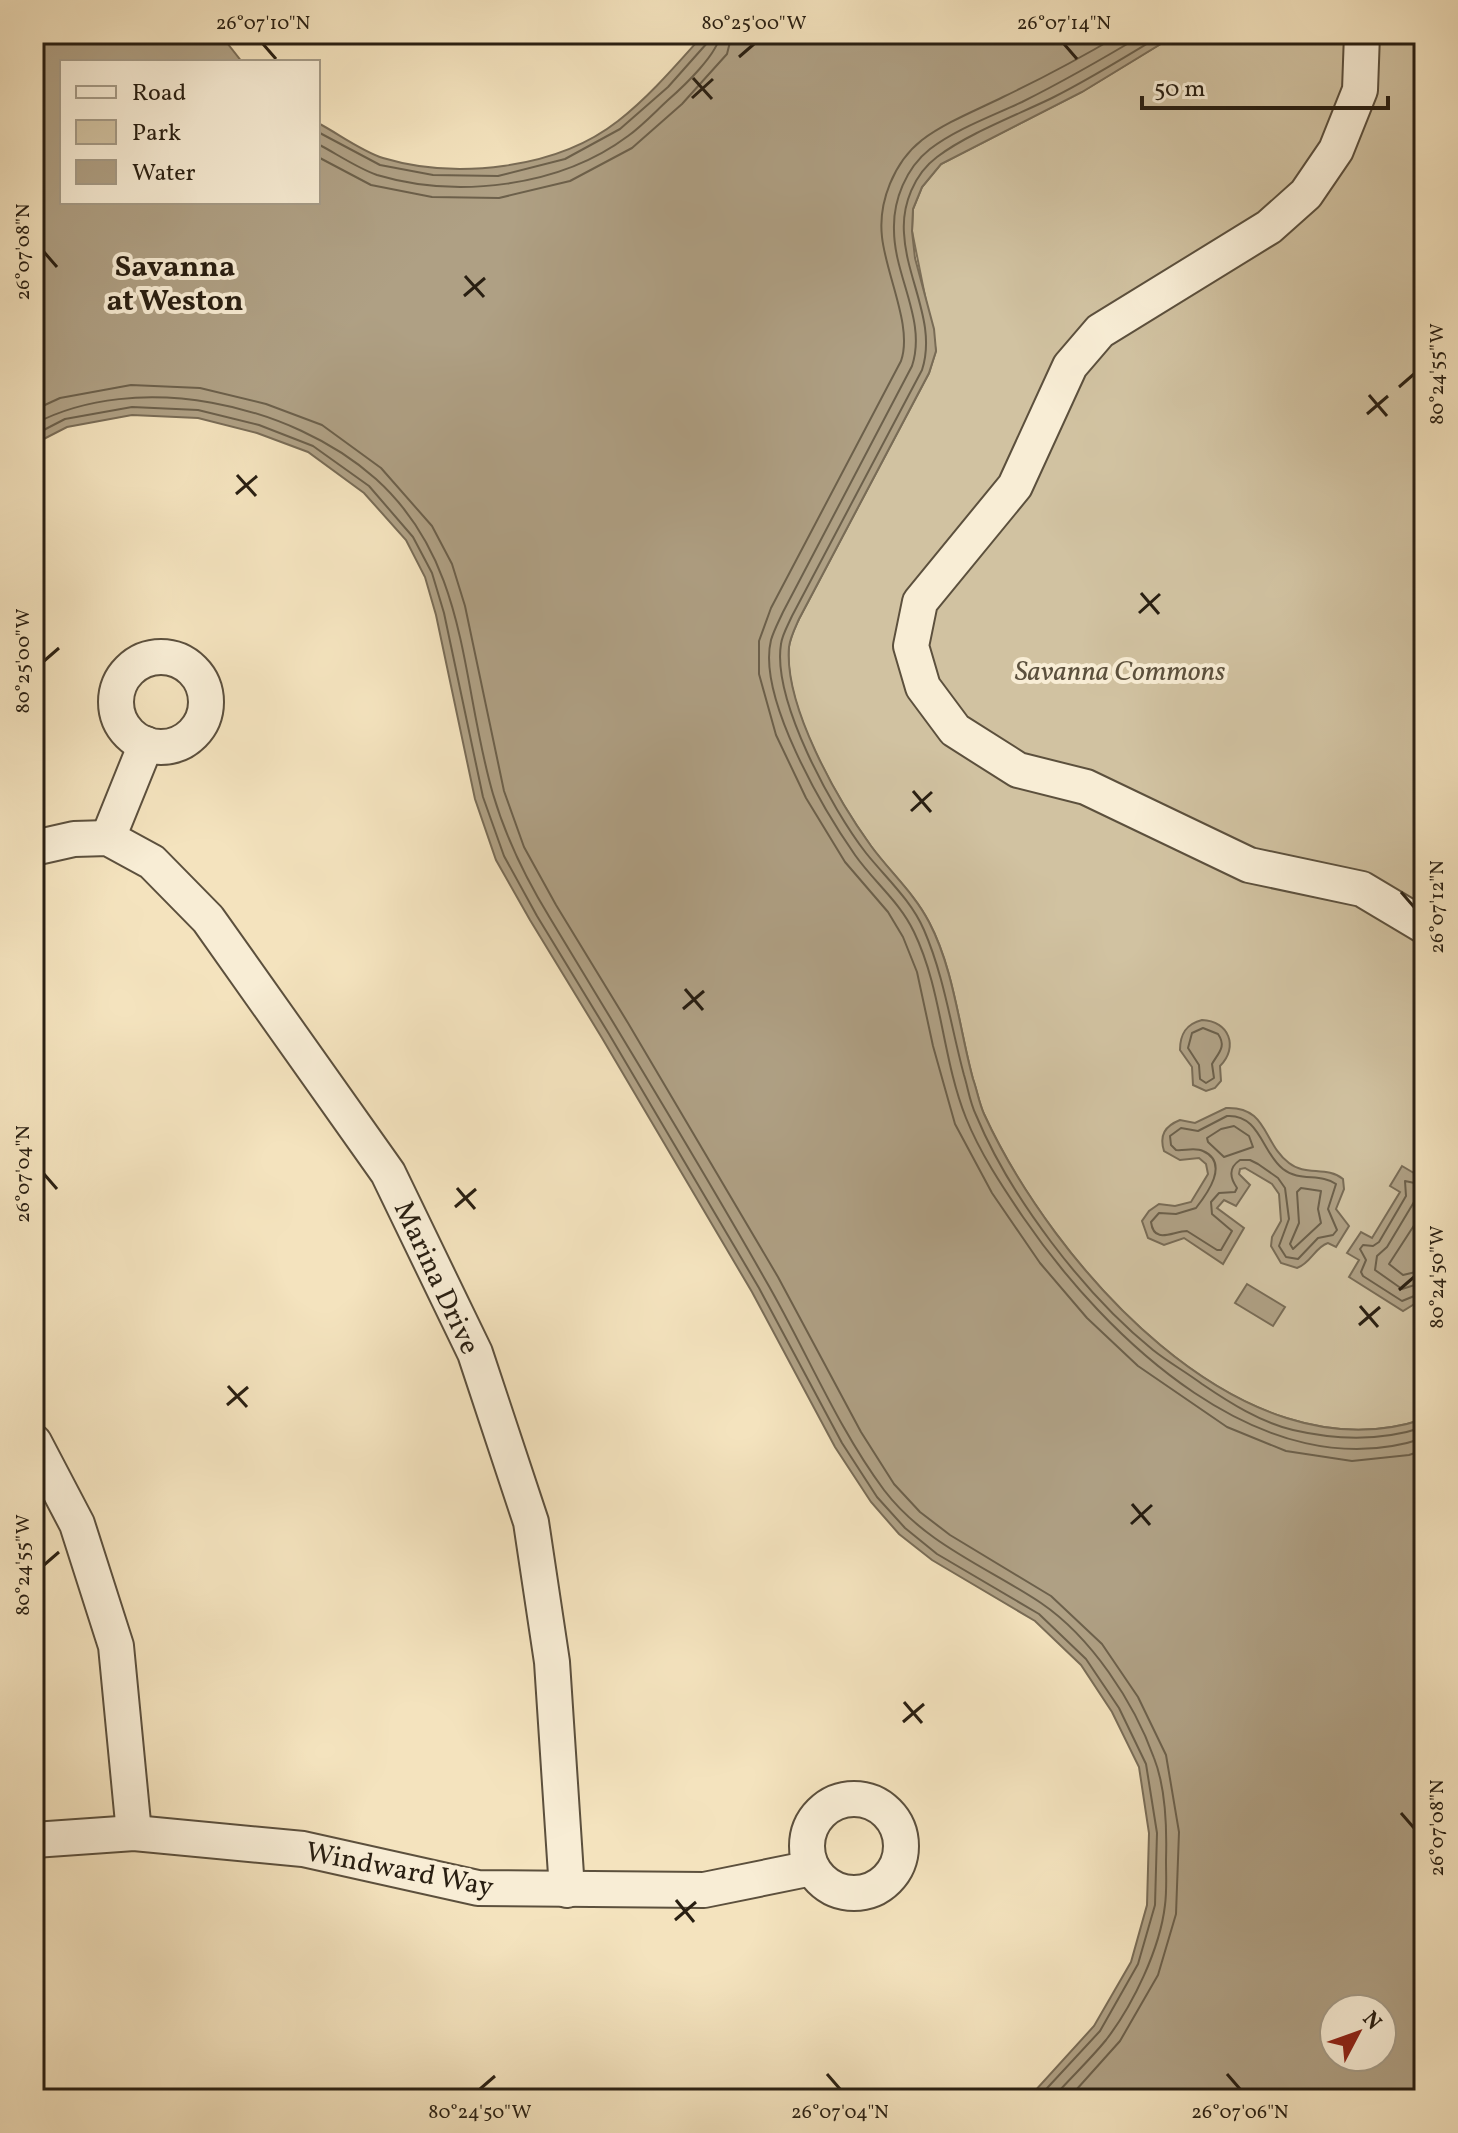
<svg xmlns="http://www.w3.org/2000/svg" width="1458" height="2133" viewBox="0 0 1458 2133" font-family="Vollkorn,serif">
	<style>
		.green { fill: #d1c2a1; stroke: #7d705a; stroke-width: 2 }
		.water { fill: #afa084; stroke: #796c56; stroke-width: 2; fill-rule: evenodd }
		.lines { fill: none; stroke-linecap: round; stroke-linejoin: round }
		.shore { stroke: #6c604b; stroke-width: 2 }
		.minor-casing { stroke: #5c503d; stroke-width: 38 }
		.minor { stroke: #f8edd5; stroke-width: 34 }
		.ticks { fill: none; stroke: #291f12; stroke-width: 3 }
		.labels { text-anchor: middle; stroke-width: 8; stroke-linejoin: round; paint-order: stroke }
		.park-label { font-size: 28px; font-style: italic; fill: #5b503d; stroke: #f8edd5 }
		.street-label { font-size: 28px; fill: #291f12; stroke: #f8edd5 }
		.neighbourhood-label { font-size: 30px; font-weight: bold; fill: #291f12; stroke: #f8edd5 }
		.neatline { fill: none; stroke: #291f12; stroke-width: 3 }
		.ticks-label { font-size: 20px; text-anchor: middle; fill: #291f12 }
	</style>
	<rect width="100%" height="100%" fill="#f4e3be"/>
	<filter id="stains"><feTurbulence type="fractalNoise" baseFrequency=".0025" numOctaves="4"/><feColorMatrix values="0 0 0 0 .2 0 0 0 0 .09 0 0 0 0 .02 0 0 0 .5 -.17"/></filter>
	<radialGradient id="worn" r=".72"><stop offset=".6" stop-color="#630" stop-opacity="0"/><stop offset="1" stop-color="#630" stop-opacity=".3"/></radialGradient>
	<!-- green -->
	<path class="green" d="M1177 34H1424V1419C1240 1481 1052 1262 984 1114 979 1103 977 1090 973 1079 959 1028 954 969 929 922 914 893 890 872 871 846 837 799 783 706 789 647 790 638 795 628 799 619L929 373 936 351 912 231 913 209 922 187 941 164 1082 92Z"/>
	<!-- water -->
	<g class="water">
		<path d="M34 34H220L242 62H62V202H318V123C339 134 361 151 383 158 456 180 557 169 618 121 650 96 677 64 704 34H1177L1082 92 941 164 922 187 913 209 912 231 915 258 934 329 936 351 929 373 799 619C795 628 790 638 789 647 784 706 837 799 871 846 890 872 914 893 929 922 954 970 959 1028 973 1079 977 1090 979 1103 984 1114 1052 1262 1240 1481 1424 1419V2099H1022L1034 2092 1094 2026 1131 1962 1147 1905 1149 1833 1139 1767 1112 1712 1081 1665 1035 1621 932 1560 899 1534 871 1502 835 1447 752 1292 602 1038 530 920 496 860 475 799 436 615 425 577 406 540 364 493 308 452 257 433 198 418 132 415 67 427 34 444ZM1334 2009H1382V2057H1334Z"/>
		<path d="M1202 1020C1229 1021 1239 1047 1220 1066L1221 1081 1215 1088 1206 1091 1193 1085 1192 1067 1180 1050C1180 1034 1186 1024 1202 1020Z"/>
		<path d="M1226 1108C1268 1106 1263 1144 1289 1163 1305 1176 1327 1166 1343 1179L1344 1189 1336 1209 1349 1226 1336 1247 1328 1243C1315 1247 1311 1263 1297 1268L1281 1263 1271 1246 1272 1237 1281 1221 1279 1194 1272 1184 1245 1168 1240 1169 1239 1174 1250 1185 1236 1206 1224 1200 1217 1208 1244 1228 1223 1264 1184 1238 1164 1245 1148 1238 1142 1221 1149 1211 1159 1204 1175 1206 1191 1202 1208 1174 1206 1164 1199 1158 1180 1160 1164 1151C1159 1135 1165 1126 1180 1120L1195 1123Z"/>
		<polygon points="1402,1166 1424,1179 1424,1298 1403,1311 1349,1277 1359,1260 1347,1253 1361,1232 1372,1238 1400,1192 1390,1186"/>
		<polygon points="1247,1284 1285,1307 1273,1326 1235,1303"/>
	</g>
	<g class="lines">
		<!-- shore -->
		<g class="shore">
			<path d="M1121 34C1082 57 1043 78 1003 97 977 110 946 122 922 140 894 162 878 202 882 237 886 275 913 327 901 361L771 608 759 641V674L776 735 806 798 845 862 888 912 903 937 917 972 933 1046 955 1124 992 1193 1040 1263 1087 1318 1138 1366 1227 1427 1286 1451 1352 1461 1409 1455 1424 1450"/>
			<path d="M1144 34C1104 58 1064 81 1022 102 992 116 956 129 930 149 906 168 893 200 894 230 894 276 927 321 912 366L783 612C779 621 774 630 771 640 757 697 823 809 855 855 874 882 900 902 914 932 942 990 942 1058 966 1118 980 1153 1002 1186 1023 1217 1105 1337 1264 1492 1424 1438"/>
			<path d="M1163 34C1127 56 1090 79 1052 98 1017 115 967 134 937 157 914 174 902 205 904 233 906 279 937 324 922 370L792 616C788 625 782 635 781 644 772 700 832 809 866 853 886 878 911 900 924 930 944 976 951 1027 964 1075 968 1088 970 1103 976 1115 1010 1197 1084 1294 1153 1350 1168 1362 1186 1372 1202 1384 1230 1403 1260 1422 1293 1430 1336 1440 1382 1441 1424 1427"/>
			<polyline points="318,132 380,165 433,175 498,176 565,159 620,129 668,87 708,42 710,34"/>
			<path d="M318 144C337 154 357 168 377 175 457 199 560 187 628 136 642 126 655 112 668 100 683 87 719 53 720 34"/>
			<polyline points="318,157 371,185 432,197 499,198 570,181 632,148 682,104 727,54 732,34"/>
			<polyline points="34,410 60,398 131,385 200,388 266,404 322,425 381,468 432,526 452,564 465,606 504,791 524,847 556,905 628,1023 778,1277 861,1432 894,1484 920,1512 950,1535 1051,1596 1102,1644 1138,1697 1166,1755 1179,1832 1176,1914 1158,1975 1120,2041 1068,2099"/>
			<path d="M34 424C137 370 291 403 376 479 470 564 460 681 493 794 506 838 526 879 550 918 623 1039 697 1159 766 1281 806 1350 837 1427 884 1490 925 1544 987 1567 1041 1603 1091 1637 1134 1702 1154 1758 1166 1788 1167 1827 1166 1860 1166 1875 1167 1890 1165 1905 1160 1949 1133 2005 1106 2040 1089 2061 1069 2079 1052 2099"/>
			<polyline points="34,435 65,419 132,407 198,410 259,425 313,446 369,486 413,537 432,573 444,613 483,797 504,856 537,916 609,1034 759,1288 842,1443 877,1497 905,1528 937,1554 1039,1614 1086,1659 1119,1708 1146,1764 1157,1833 1155,1905 1138,1964 1100,2031 1037,2099"/>
			<path d="M1203 1028 1218 1034C1227 1047 1218 1053 1212 1064L1214 1078 1206 1083 1200 1079 1199 1065 1188 1048 1192 1033Z"/>
			<path d="M1227 1116C1260 1114 1262 1153 1283 1169 1299 1182 1321 1173 1336 1184L1328 1209 1337 1230 1333 1235 1318 1238 1298 1259 1286 1257 1279 1246 1289 1219 1285 1188 1278 1178 1258 1164 1250 1160H1240C1228 1168 1230 1178 1237 1188L1235 1192 1219 1193 1211 1202 1212 1214 1232 1231 1221 1250H1217L1187 1231C1173 1231 1154 1245 1151 1222L1159 1213 1176 1214 1196 1208C1207 1194 1230 1163 1203 1151 1195 1147 1184 1151 1176 1150L1171 1145 1170 1136 1181 1128 1198 1131Z"/>
			<polygon points="1234,1126 1249,1136 1253,1147 1224,1157 1208,1142 1207,1138 1221,1129"/>
			<polyline points="1424,1185 1405,1181 1406,1196 1379,1242 1373,1246 1363,1245 1360,1249 1366,1260 1361,1272 1363,1276 1402,1301 1424,1292"/>
			<polygon points="1301,1188 1321,1191 1318,1209 1321,1223 1293,1249 1290,1244 1299,1223 1297,1192"/>
			<polyline points="1424,1196 1417,1197 1387,1247 1377,1256 1375,1270 1402,1289 1424,1282"/>
			<polyline points="1424,1210 1389,1264 1403,1275 1424,1270"/>
		</g>
		<defs>
			<g id="minor">
				<polyline points="1362,34 1360,90 1336,150 1306,194 1269,227 1100,331 1070,366 1015,486 920,602 911,646 923,687 955,730 1018,770 1086,787 1249,865 1362,889 1424,926"/>
				<circle cx="161" cy="702" r="45"/>
				<polyline points="108,838 146,744"/>
				<polyline points="34,848 74,839 108,838 152,862 208,919 388,1173 475,1353 531,1522 552,1662 567,1890"/>
				<polyline points="34,1442 77,1524 116,1646 134,1833"/>
				<circle cx="854" cy="1846" r="47"/>
				<polyline points="34,1840 134,1833 303,1849 478,1888 704,1890 812,1868"/>
			</g>
		</defs>
		<!-- minor casing -->
		<use href="#minor" class="minor-casing"/>
		<!-- minor -->
		<use href="#minor" class="minor"/>
	</g>
	<!-- ticks -->
	<path class="ticks" d="M263 44 276 59M1064 44 1077 59M739 57 754 44M693 78 712 99M692 98 713 79M44 252 57 267M465 276 484 297M464 296 485 278M1399 387 1414 374M1369 395 1387 416M1367 414 1388 396M237 475 256 496M236 494 257 476M1141 593 1159 614M1139 613 1160 594M44 661 59 648M913 791 931 812M911 811 932 792M1401 892 1414 907M685 989 703 1010M683 1009 704 991M44 1174 57 1189M457 1188 475 1209M455 1207 476 1189M1399 1290 1414 1277M1360 1306 1378 1327M1359 1325 1380 1307M228 1386 247 1407M227 1405 248 1387M1132 1504 1150 1525M1131 1524 1152 1505M44 1565 59 1552M904 1702 922 1723M903 1722 924 1704M1401 1813 1414 1828M676 1900 694 1922M675 1920 696 1902M827 2074 840 2089M1227 2074 1240 2089M480 2089 495 2076"/>
	<g class="labels">
		<!-- park labels -->
		<g class="park-label">
			<text x="1120" y="680">Savanna Commons</text>
		</g>
		<!-- street labels -->
		<g class="street-label">
			<text transform="translate(438 1277) rotate(65)" y="10">Marina Drive</text>
			<text transform="translate(400 1868) rotate(11)" y="10">Windward Way</text>
		</g>
		<!-- neighbourhood labels -->
		<g class="neighbourhood-label">
			<text x="175" y="276">Savanna<tspan x="175" dy="34">at Weston</tspan></text>
		</g>
	</g>
	<!-- margin -->
	<rect width="1458" height="2133" fill="none" stroke="#f4e3be" stroke-width="88"/>
	<!-- legend -->
	<rect x="60" y="60" width="260" height="144" fill="#f8edd5" stroke="#a59b87" stroke-width="2"/>
	<rect x="76" y="86" width="40" height="12" fill="#f8edd5" stroke="#a59b87" stroke-width="2"/>
	<text x="132" y="100" font-size="24" fill="#291f12">Road</text>
	<rect x="76" y="120" width="40" height="24" fill="#d1c2a1" stroke="#a59b87" stroke-width="2"/>
	<text x="132" y="140" font-size="24" fill="#291f12">Park</text>
	<rect x="76" y="160" width="40" height="24" fill="#afa084" stroke="#a59b87" stroke-width="2"/>
	<text x="132" y="180" font-size="24" fill="#291f12">Water</text>
	<!-- north arrow -->
	<g transform="translate(1358 2033) rotate(49)"><circle r="38" fill="#f8edd5" stroke="#a59b87" stroke-width="2"/>
	<path d="M0-6L14 30L0 20L-14 30Z" fill="#8f2418"/>
	<text y="-12" font-size="22" font-weight="bold" text-anchor="middle" fill="#291f12">N</text>
	</g>
	<!-- scale -->
	<path d="M1142 96v12h246v-12" fill="none" stroke="#291f12" stroke-width="4"/>
	<text x="1154" y="96" font-size="24" fill="#291f12" stroke="#f8edd5" stroke-width="6" paint-order="stroke">50 m</text>
	<rect x="44" y="44" width="1370" height="2045" class="neatline"/>
	<g class="ticks-label">
		<text x="263" y="29">26°07'10"N</text>
		<text x="754" y="29">80°25'00"W</text>
		<text x="1064" y="29">26°07'14"N</text>
		<text transform="translate(22 252) rotate(-90)" y="7">26°07'08"N</text>
		<text transform="translate(1436 374) rotate(-90)" y="7">80°24'55"W</text>
		<text transform="translate(22 661) rotate(-90)" y="7">80°25'00"W</text>
		<text transform="translate(1436 907) rotate(-90)" y="7">26°07'12"N</text>
		<text transform="translate(22 1174) rotate(-90)" y="7">26°07'04"N</text>
		<text transform="translate(1436 1277) rotate(-90)" y="7">80°24'50"W</text>
		<text transform="translate(22 1565) rotate(-90)" y="7">80°24'55"W</text>
		<text transform="translate(1436 1828) rotate(-90)" y="7">26°07'08"N</text>
		<text x="480" y="2118">80°24'50"W</text>
		<text x="840" y="2118">26°07'04"N</text>
		<text x="1240" y="2118">26°07'06"N</text>
	</g>
	<rect width="100%" height="100%" filter="url(#stains)"/>
	<rect width="100%" height="100%" fill="url(#worn)"/>
</svg>
